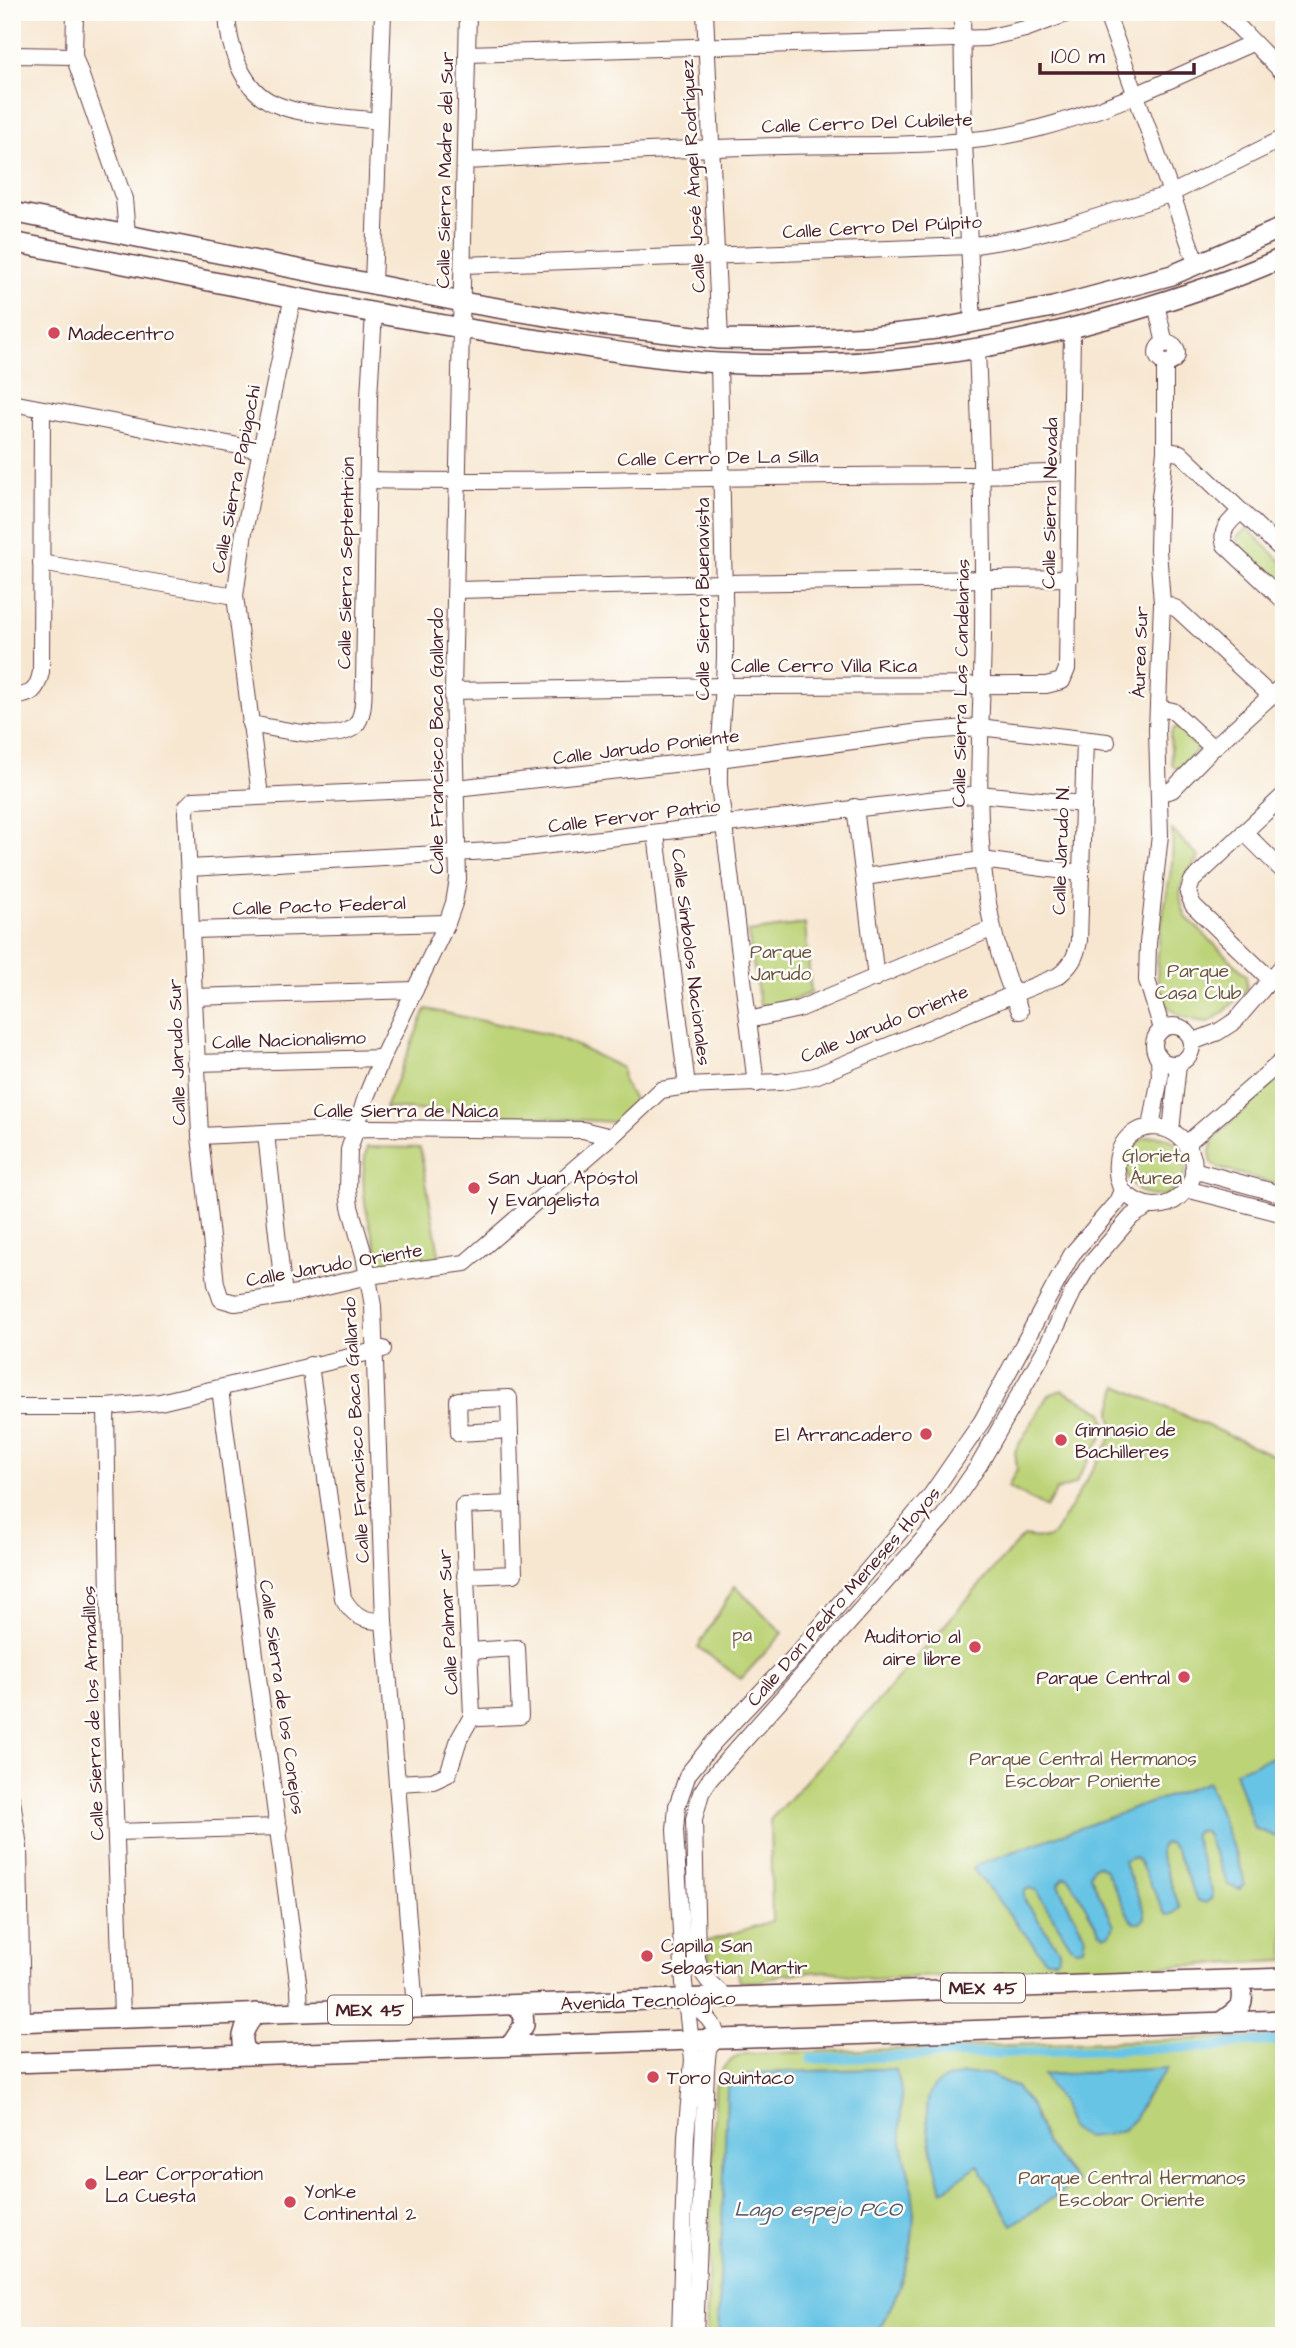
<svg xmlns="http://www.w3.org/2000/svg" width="1296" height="2348" viewBox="0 0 1296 2348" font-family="'Architects Daughter',sans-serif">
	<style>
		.green { fill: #bcd377; stroke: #837951; stroke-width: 2 }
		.water { fill: #67c4e5; stroke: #587288; stroke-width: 2 }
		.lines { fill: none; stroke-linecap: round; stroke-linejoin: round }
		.canal { stroke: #67c4e5; stroke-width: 10 }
		.minor-casing { stroke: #643d44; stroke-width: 18 }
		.major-casing { stroke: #643d44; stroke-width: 22 }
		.minor { stroke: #fff; stroke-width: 16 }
		.major { stroke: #fff; stroke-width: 19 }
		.poi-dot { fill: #d1495b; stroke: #fdfcf7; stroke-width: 2.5 }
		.labels { text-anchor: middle; stroke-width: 5; stroke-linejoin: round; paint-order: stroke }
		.shield { fill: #fdfcf7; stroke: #806168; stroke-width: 2 }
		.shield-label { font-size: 18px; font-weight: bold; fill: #4a1f2b }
		.street-label { font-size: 19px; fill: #4a1f2b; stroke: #fdfcf7 }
		.poi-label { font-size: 19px; fill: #4a1f2b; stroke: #fdfcf7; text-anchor: start }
		.park-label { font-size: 19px; fill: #6c5542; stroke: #fdfcf7 }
		.water-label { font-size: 21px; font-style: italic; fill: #54596c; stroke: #fdfcf7 }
	</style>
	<rect width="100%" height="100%" fill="#fdfcf7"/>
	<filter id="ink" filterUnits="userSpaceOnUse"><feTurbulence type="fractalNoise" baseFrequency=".0143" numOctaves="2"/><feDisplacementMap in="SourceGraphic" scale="14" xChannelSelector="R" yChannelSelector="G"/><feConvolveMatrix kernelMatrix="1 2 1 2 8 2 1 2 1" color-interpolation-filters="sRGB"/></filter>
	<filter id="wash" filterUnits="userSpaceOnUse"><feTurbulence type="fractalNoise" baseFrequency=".00686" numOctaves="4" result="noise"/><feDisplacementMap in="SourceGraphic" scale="28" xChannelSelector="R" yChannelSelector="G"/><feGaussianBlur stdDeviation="1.57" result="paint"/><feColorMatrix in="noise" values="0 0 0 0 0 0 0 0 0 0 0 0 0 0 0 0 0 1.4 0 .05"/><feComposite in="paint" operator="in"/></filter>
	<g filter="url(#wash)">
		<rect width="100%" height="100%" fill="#f7e7d1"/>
		<!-- green -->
		<g class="green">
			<polygon points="1247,528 1284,564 1284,589 1237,545 1237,537"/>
			<polygon points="1179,728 1198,749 1180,768 1175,768 1172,764 1170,736 1173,729"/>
			<path d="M1172 830 1199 857C1182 878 1174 891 1186 917L1246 975 1247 989 1224 1012 1209 1022C1193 1021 1175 1017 1165 1003 1146 975 1168 896 1172 863 1173 852 1172 841 1172 830Z"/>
			<polygon points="805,924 811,993 781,1004 760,1005 748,932"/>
			<polygon points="426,1009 551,1035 571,1043 622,1068 623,1082 635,1101 614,1122 385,1108"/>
			<polygon points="1284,1072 1284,1186 1218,1168 1211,1162 1210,1151 1215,1137"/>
			<circle cx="1156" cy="1166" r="30"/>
			<path d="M367 1147 420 1148 441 1265 385 1274C371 1231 356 1192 367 1147Z"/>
			<path d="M1118 1386 1284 1460V1961L871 1979 828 1971 783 1974 762 1981 740 1982C738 1967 726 1958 713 1968L709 1962 708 1941 772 1921 770 1820 871 1709 1023 1536 1046 1539 1053 1536 1115 1432 1111 1413Z"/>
			<polygon points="1062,1390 1103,1412 1107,1428 1075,1484 1056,1491 1046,1508 1008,1487 1017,1469 1015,1451 1048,1395"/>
			<polygon points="735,1586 783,1633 741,1679 698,1647"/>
			<path d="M1284 2036V2336H706L715 2088C718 2070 729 2058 745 2054Z"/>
		</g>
		<!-- water -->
		<g class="water">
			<polygon points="1284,1753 1284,1840 1254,1828 1235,1771"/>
			<polygon points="1208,1782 1243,1875 1244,1885 1239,1889 1228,1885 1206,1834 1202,1830 1194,1833 1194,1838 1213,1894 1211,1899 1205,1903 1197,1900 1175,1849 1169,1844 1163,1844 1160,1848 1160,1854 1180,1908 1173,1914 1167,1915 1164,1911 1139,1861 1134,1857 1124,1861 1125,1866 1145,1912 1145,1918 1140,1923 1135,1923 1131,1920 1105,1869 1097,1865 1093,1867 1090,1874 1114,1925 1110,1934 1105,1935 1100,1932 1070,1879 1065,1877 1059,1883 1060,1889 1085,1936 1083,1948 1076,1949 1071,1946 1036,1890 1030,1888 1025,1890 1024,1899 1059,1950 1059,1955 1056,1959 1045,1959 973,1869 976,1865"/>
			<polygon points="1168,2068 1146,2096 1135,2118 1123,2130 1106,2135 1085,2137 1070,2129 1062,2104 1043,2075"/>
			<path d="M875 2069H894C906 2086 899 2113 901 2133 903 2154 911 2175 913 2197 918 2245 900 2297 874 2336H718L727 2088 751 2073Z"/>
			<path d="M963 2074H988L1016 2087 1030 2104 1046 2144 1077 2182 1012 2225 978 2165 942 2191C937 2168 914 2100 937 2084 943 2079 955 2077 963 2074Z"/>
		</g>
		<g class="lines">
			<!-- canal -->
			<polyline class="canal" points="811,2059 1214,2047 1247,2042 1284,2041"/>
		</g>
	</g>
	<g filter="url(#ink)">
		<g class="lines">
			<defs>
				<g id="minor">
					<polyline points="75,12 74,56 124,199 127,234"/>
					<path d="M227 12C228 46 241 90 275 104 302 116 349 117 378 121"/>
					<polyline points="705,12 720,339"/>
					<polyline points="962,12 964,142 973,323"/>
					<polyline points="1106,12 1197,265"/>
					<polyline points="1224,12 1284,74"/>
					<polyline points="467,54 986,38 1025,29 1071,12"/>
					<polyline points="12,55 74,56"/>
					<path d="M465 161C571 155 677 148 783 146 862 144 960 149 1036 129 1111 110 1182 74 1252 43"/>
					<polyline points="463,265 969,246 1019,238 1072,225 1170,194 1284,138"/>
					<polyline points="373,284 383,12"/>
					<polyline points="1156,304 1165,344"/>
					<circle cx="1167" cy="353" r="10"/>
					<path d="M977 349C981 445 984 540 983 635 981 767 965 887 1020 1011"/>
					<path d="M719 363 725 641C726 689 718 737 719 785L756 1084"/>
					<polyline points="12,403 260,450"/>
					<polyline points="1165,451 1180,453 1284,552"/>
					<path d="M367 480C524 483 680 478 836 476 914 475 992 476 1070 472"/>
					<path d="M1241 511C1230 522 1219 529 1225 545L1284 601"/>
					<polyline points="41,563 235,596"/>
					<polyline points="456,590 724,583 1069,578"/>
					<polyline points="1162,603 1177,609 1271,696"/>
					<polyline points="453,691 726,686 1046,685 1062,681 1067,669 1072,330"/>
					<path d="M12 697C31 695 37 692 41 672L42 409"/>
					<polyline points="1159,708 1173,711 1213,748"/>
					<path d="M250 724C274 728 337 744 355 726 365 715 363 696 364 682L369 397 374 312"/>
					<path d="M1085 740 1079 941C1076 957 1071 966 1058 976L815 1076 780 1082 687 1086 661 1090 611 1137 465 1263 368 1276 284 1296 235 1303 221 1299 216 1284 200 1136 186 812 187 806 193 800 456 788 719 759 920 732 979 727 1107 742"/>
					<polyline points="1160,793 1172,790 1213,748 1284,684"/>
					<polyline points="260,796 235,596 244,532 293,296"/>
					<polyline points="855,807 876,978"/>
					<polyline points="1244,832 1284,872"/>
					<polyline points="656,834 687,1086"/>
					<polyline points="190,868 508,850 979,794 1082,804"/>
					<polyline points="864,877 982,860 1080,873"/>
					<polyline points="192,930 447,923"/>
					<polyline points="1270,979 1193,905 1188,893 1192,881 1284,795"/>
					<polyline points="194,997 415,990"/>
					<polyline points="748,1020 799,1009 991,929"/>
					<circle cx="1173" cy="1045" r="19"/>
					<polyline points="1162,1029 1147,980 1148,943 1160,835 1157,730 1162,603 1158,550 1159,507 1165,451 1165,363"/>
					<polyline points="1192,1042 1218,1032 1235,1021 1284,964"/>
					<polyline points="196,1063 382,1058"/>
					<polyline points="1151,1127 1160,1077 1159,1058"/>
					<polyline points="1171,1131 1178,1064"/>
					<polyline points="266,1134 284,1296"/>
					<polyline points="200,1136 371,1128 583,1130 611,1137"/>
					<polyline points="1186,1144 1284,1059"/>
					<polyline points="1193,1170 1284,1195"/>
					<polyline points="1186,1189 1284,1214"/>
					<path d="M310 1365 343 1598C353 1616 365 1622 384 1621"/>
					<polyline points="220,1389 299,1989 300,2012"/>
					<polyline points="12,1407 106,1407 160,1402 383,1349"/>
					<polyline points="106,1407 110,1664 122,2017"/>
					<polyline points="465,1576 514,1574 509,1398 458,1400 459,1433 510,1430"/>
					<polyline points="469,1651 517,1648 520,1716 480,1718 472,1716"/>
					<polyline points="397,1783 433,1781 448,1774 459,1739 472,1716 463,1506 511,1504"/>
					<polyline points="12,1800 19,1847 22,2021"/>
					<polyline points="116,1832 279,1827"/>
					<path d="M727 1998C712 1986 702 1977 697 1958L694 1819 701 1793 710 1779 943 1517 979 1465 1046 1348 1073 1292 1088 1267 1132 1216 1149 1206"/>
					<path d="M686 1999C699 2010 715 2020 717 2038L708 2049 706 2070 695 2336"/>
					<polyline points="415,2008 384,1621 373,1306 364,1255 350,1207 348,1189 349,1150 366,1097 382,1058 447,923 454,903 458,879 453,691 468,12"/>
					<path d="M680 2336 686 2136 693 2060 684 1983 675 1830 677 1806 688 1774 713 1743 798 1653 931 1495 982 1421 1072 1254 1117 1202 1122 1190C1109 1163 1120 1128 1154 1127 1165 1127 1175 1132 1183 1140 1217 1177 1164 1234 1122 1190"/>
				</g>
				<g id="major">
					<polyline points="12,212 462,302 600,325 720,339 782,340 874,336 937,329 1053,307 1172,275 1284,227"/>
					<path d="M12 242C183 275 353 312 525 338 589 347 654 359 719 363 869 371 1006 351 1149 306 1195 292 1241 277 1284 257"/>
					<path d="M1222 2021C1241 2008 1248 2003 1238 1980"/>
					<polyline points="12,2022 1284,1978"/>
					<polyline points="511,2045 524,2025 523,2013 514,2005"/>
					<path d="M248 2054C237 2039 245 2026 256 2013"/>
					<polyline points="12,2063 1284,2020"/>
				</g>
			</defs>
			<!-- minor casing -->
			<use href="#minor" class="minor-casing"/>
			<!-- major casing -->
			<use href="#major" class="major-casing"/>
			<!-- minor -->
			<use href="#minor" class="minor"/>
			<!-- major -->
			<use href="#major" class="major"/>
		</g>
	</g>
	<!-- markers -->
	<g class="poi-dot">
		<circle cx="54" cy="333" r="7"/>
		<circle cx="474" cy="1188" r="7"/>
		<circle cx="926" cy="1434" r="7"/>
		<circle cx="1061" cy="1440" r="7"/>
		<circle cx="975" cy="1647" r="7"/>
		<circle cx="1184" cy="1677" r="7"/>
		<circle cx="647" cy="1956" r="7"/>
		<circle cx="653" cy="2077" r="7"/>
		<circle cx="91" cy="2184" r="7"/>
		<circle cx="290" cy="2202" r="7"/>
	</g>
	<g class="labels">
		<!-- shield labels -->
		<g class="shield">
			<rect x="941" y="1973.5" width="84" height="29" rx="5"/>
			<rect x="328" y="1995.5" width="84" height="29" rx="5"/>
		</g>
		<g class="shield-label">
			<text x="983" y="1994">MEX 45</text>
			<text x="370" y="2016">MEX 45</text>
		</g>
		<!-- street labels -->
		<g class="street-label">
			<text transform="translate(867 122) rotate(-2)" y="7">Calle Cerro Del Cubilete</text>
			<text transform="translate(444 170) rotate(-89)" y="7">Calle Sierra Madre del Sur</text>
			<text transform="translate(692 176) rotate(-93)" y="7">Calle José Ángel Rodríguez</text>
			<text transform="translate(882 226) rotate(-3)" y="7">Calle Cerro Del Púlpito</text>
			<text transform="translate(718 457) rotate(-1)" y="7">Calle Cerro De La Silla</text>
			<text transform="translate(235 479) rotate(-79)" y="7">Calle Sierra Papigochi</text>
			<text transform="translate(1049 503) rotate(-89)" y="7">Calle Sierra Nevada</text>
			<text transform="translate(345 563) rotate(-89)" y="7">Calle Sierra Septentrión</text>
			<text transform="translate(702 599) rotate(-90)" y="7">Calle Sierra Buenavista</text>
			<text transform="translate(1139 652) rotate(-88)" y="7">Áurea Sur</text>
			<text x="824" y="672">Calle Cerro Villa Rica</text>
			<text transform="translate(960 683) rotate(-89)" y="7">Calle Sierra Las Candelarias</text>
			<text transform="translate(436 741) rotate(-90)" y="7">Calle Francisco Baca Gallardo</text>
			<text transform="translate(646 746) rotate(-7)" y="7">Calle Jarudo Poniente</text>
			<text transform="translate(634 815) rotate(-7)" y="7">Calle Fervor Patrio</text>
			<text transform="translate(1060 850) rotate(-88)" y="7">Calle Jarudo N.</text>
			<text transform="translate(319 905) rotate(-2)" y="7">Calle Pacto Federal</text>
			<text transform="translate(692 957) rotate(83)" y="7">Calle Símbolos Nacionales</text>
			<text transform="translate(884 1023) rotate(-22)" y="7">Calle Jarudo Oriente</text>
			<text transform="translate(289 1039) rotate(-2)" y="7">Calle Nacionalismo</text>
			<text transform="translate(176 1052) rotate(-92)" y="7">Calle Jarudo Sur</text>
			<text x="406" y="1117">Calle Sierra de Naica</text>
			<text transform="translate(334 1264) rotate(-10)" y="7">Calle Jarudo Oriente</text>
			<text transform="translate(355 1430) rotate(-93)" y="7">Calle Francisco Baca Gallardo</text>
			<text transform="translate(843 1596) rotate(-49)" y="7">Calle Don Pedro Meneses Hoyos</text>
			<text transform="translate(447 1622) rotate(-93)" y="7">Calle Palmar Sur</text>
			<text transform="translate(283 1697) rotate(82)" y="7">Calle Sierra de los Conejos</text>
			<text transform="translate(92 1713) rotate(-92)" y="7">Calle Sierra de los Armadillos</text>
			<text transform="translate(648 2000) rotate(-2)" y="7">Avenida Tecnológico</text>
		</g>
		<!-- poi labels -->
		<g class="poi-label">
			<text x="68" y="340">Madecentro</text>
			<text x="488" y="1184">San Juan Apóstol<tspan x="488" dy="22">y Evangelista</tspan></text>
			<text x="1075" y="1436">Gimnasio de<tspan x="1075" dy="22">Bachilleres</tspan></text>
			<text x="912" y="1441" text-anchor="end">El Arrancadero</text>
			<text x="961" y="1643" text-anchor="end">Auditorio al<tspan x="961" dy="22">aire libre</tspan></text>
			<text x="1170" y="1684" text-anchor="end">Parque Central</text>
			<text x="661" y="1952">Capilla San<tspan x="661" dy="22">Sebastian Martir</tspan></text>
			<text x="667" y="2084">Toro Quintaco</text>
			<text x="105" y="2180">Lear Corporation<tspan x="105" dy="22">La Cuesta</tspan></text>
			<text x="304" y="2198">Yonke<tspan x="304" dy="22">Continental 2</tspan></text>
		</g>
		<!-- park labels -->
		<g class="park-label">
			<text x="781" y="958">Parque<tspan x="781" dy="22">Jarudo</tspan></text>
			<text x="1198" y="977">Parque<tspan x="1198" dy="22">Casa Club</tspan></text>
			<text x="1156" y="1162">Glorieta<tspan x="1156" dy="22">Áurea</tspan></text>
			<text x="742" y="1641">pa</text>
			<text x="1083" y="1765">Parque Central Hermanos<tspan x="1083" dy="22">Escobar Poniente</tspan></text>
			<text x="1132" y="2184">Parque Central Hermanos<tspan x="1132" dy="22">Escobar Oriente</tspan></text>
		</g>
		<!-- water labels -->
		<g class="water-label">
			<text x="818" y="2216">Lago espejo PCO</text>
		</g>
	</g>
	<!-- margin -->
	<rect width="1296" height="2348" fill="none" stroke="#fdfcf7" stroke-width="42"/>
	<!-- scale -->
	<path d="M1040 63v10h154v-10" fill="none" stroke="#4a1f2b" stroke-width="3.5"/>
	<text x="1051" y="63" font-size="21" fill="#4a1f2b" stroke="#fdfcf7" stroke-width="5" paint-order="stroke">100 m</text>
</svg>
